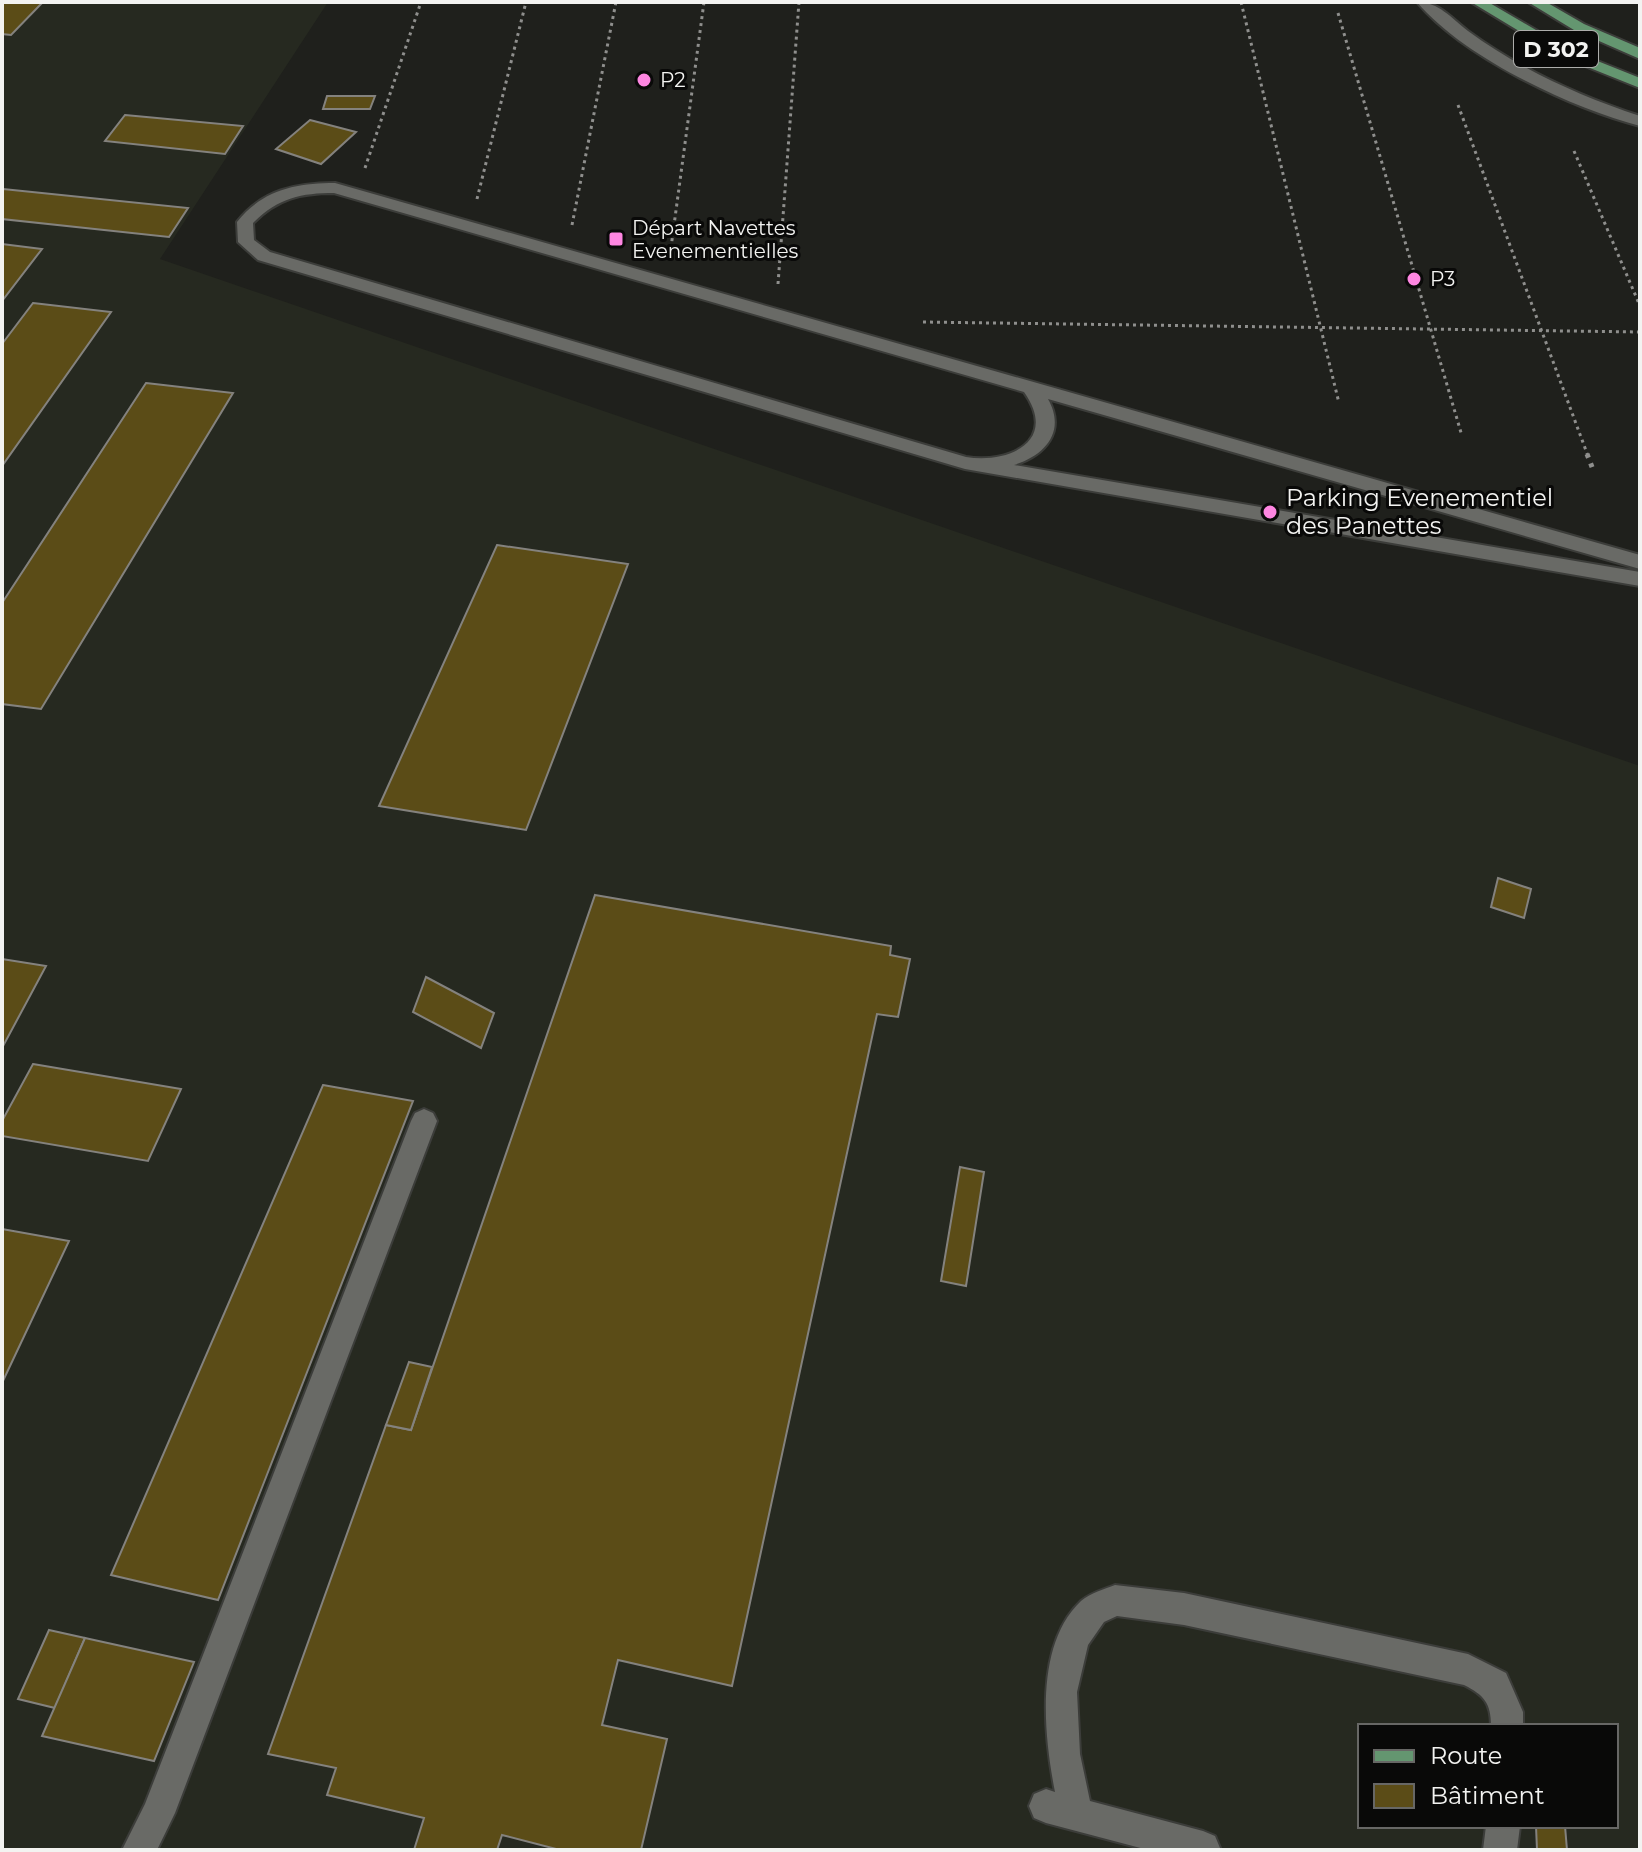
<svg xmlns="http://www.w3.org/2000/svg" width="1642" height="1852" viewBox="0 0 1642 1852" font-family="Montserrat,sans-serif">
	<style>
		.built { fill: #262920; fill-rule: evenodd }
		.building { fill: #5b4c17; stroke: #84827e; stroke-width: 2 }
		.lines { fill: none; stroke-linecap: round; stroke-linejoin: round }
		.service-casing { stroke: #3c3d3a; stroke-width: 4 }
		.primary-casing { stroke: #3c3d3a; stroke-width: 4 }
		.path-far1 { stroke: #8f8f8d; stroke-width: 3; stroke-dasharray: 3 4; stroke-linecap: butt }
		.path { stroke: #8f8f8d; stroke-width: 5; stroke-dasharray: 4 6; stroke-linecap: butt }
		.service { fill: #696a66; fill-rule: evenodd }
		.primary { fill: #649670; fill-rule: evenodd }
		.poi-dot { fill: #fe86e1; stroke: #090908; stroke-width: 3 }
		.labels { text-anchor: middle; stroke-width: 6; stroke-linejoin: round; paint-order: stroke }
		.far-poi-label { font-size: 20px; fill: #f3f3f1; stroke: #090908; text-anchor: start }
		.shield { fill: #090908; stroke: #adadab; stroke-width: 2 }
		.shield-label { font-size: 22px; font-weight: bold; fill: #f3f3f1 }
		.poi-label { font-size: 24px; fill: #f3f3f1; stroke: #090908; text-anchor: start }
	</style>
	<rect width="100%" height="100%" fill="#1f201c"/>
	<!-- built -->
	<path class="built" d="M2 2H328L160 259 1640 766V1850H2ZM1360 1726H1616V1826H1360Z"/>
	<!-- building -->
	<g class="building">
		<polygon points="2,2 31,2 42,3 11,35 2,34"/>
		<polygon points="327,96 375,96 370,109 323,109"/>
		<polygon points="125,115 243,126 225,154 105,141"/>
		<polygon points="310,120 356,132 321,164 276,149"/>
		<polygon points="3,189 188,208 169,237 2,219"/>
		<polygon points="2,244 42,249 2,301"/>
		<polygon points="33,303 111,312 2,466 2,344"/>
		<polygon points="146,383 233,393 41,709 2,704 2,603"/>
		<polygon points="497,545 628,564 526,830 379,806"/>
		<polygon points="1498,878 1531,889 1524,918 1491,907"/>
		<polygon points="595,895 891,946 890,955 910,959 898,1017 877,1014 732,1686 618,1660 602,1725 667,1739 641,1850 560,1850 502,1835 497,1850 414,1850 424,1818 327,1795 336,1768 268,1754 386,1425 411,1430"/>
		<polygon points="2,959 46,966 2,1048"/>
		<polygon points="426,977 494,1013 481,1048 413,1012"/>
		<polygon points="33,1064 181,1089 148,1161 2,1136 2,1121"/>
		<polygon points="323,1085 413,1101 218,1600 111,1575"/>
		<polygon points="960,1167 984,1172 966,1286 941,1281"/>
		<polygon points="2,1229 69,1241 2,1383"/>
		<polygon points="409,1362 432,1367 411,1430 386,1425"/>
		<polygon points="49,1630 85,1638 55,1708 18,1699"/>
		<polygon points="85,1638 194,1662 154,1761 42,1736"/>
		<polygon points="1536,1826 1565,1826 1567,1850 1537,1850"/>
	</g>
	<g class="lines">
		<defs>
			<g id="service">
				<path d="M1417 2C1439 2 1451 18 1468 31 1520 69 1579 96 1640 116V126C1571 108 1463 57 1417 2Z"/>
				<path d="M335 183 1640 555V569L1048 399C1066 431 1046 455 1014 465L1640 572V586L965 469 258 260 238 242 237 222C262 190 296 183 335 183ZM334 193 1024 392C1059 441 1009 464 966 457L270 252 254 240 253 223C278 198 301 193 334 193Z"/>
				<polygon points="424,1109 433,1113 437,1121 175,1813 157,1850 122,1850 145,1804 411,1121 415,1113"/>
				<path d="M1115 1585 1184 1593 1468 1654 1506 1673 1523 1712V1726H1491C1491 1703 1484 1695 1464 1685L1184 1625 1117 1616 1104 1622 1088 1645 1077 1692 1080 1754 1090 1801 1203 1831 1215 1836 1220 1848 1148 1850 1046 1823 1034 1818 1029 1806 1034 1794 1046 1789 1055 1792C1044 1736 1034 1645 1081 1601 1090 1593 1105 1589 1115 1585Z"/>
				<polygon points="1486,1826 1520,1826 1517,1850 1483,1850"/>
			</g>
			<g id="primary">
				<polygon points="1471,2 1488,2 1570,50 1640,78 1640,88 1560,56"/>
				<polygon points="1528,2 1546,2 1584,24 1640,48 1640,59 1574,30"/>
			</g>
		</defs>
		<!-- service casing -->
		<use href="#service" class="service-casing"/>
		<!-- primary casing -->
		<use href="#primary" class="primary-casing"/>
		<!-- path-far1 -->
		<g class="path-far1">
			<polyline points="1241,2 1339,403"/>
			<polyline points="1338,13 1462,436"/>
			<polyline points="1458,105 1588,456"/>
			<polyline points="1574,151 1640,306"/>
			<polyline points="365,168 421,2"/>
			<polyline points="477,199 526,2"/>
			<polyline points="572,225 616,2"/>
			<polyline points="670,255 704,2"/>
			<polyline points="778,284 799,2"/>
			<polyline points="923,322 1640,332"/>
		</g>
		<!-- path -->
		<polyline class="path" points="1587,454 1594,472"/>
		<!-- service -->
		<use href="#service" class="service"/>
		<!-- primary -->
		<use href="#primary" class="primary"/>
	</g>
	<!-- markers -->
	<g class="poi-dot">
		<circle cx="644" cy="80" r="8"/>
		<rect x="608" y="231" width="16" height="16" rx="4"/>
		<circle cx="1414" cy="279" r="8"/>
		<circle cx="1270" cy="512" r="8"/>
	</g>
	<g class="labels">
		<!-- far-poi labels -->
		<g class="far-poi-label">
			<text x="660" y="87">P2</text>
			<text x="632" y="235">Départ Navettes<tspan x="632" dy="23">Evenementielles</tspan></text>
			<text x="1430" y="286">P3</text>
		</g>
		<!-- shield labels -->
		<rect class="shield" x="1514" y="31" width="84" height="36" rx="6"/>
		<g class="shield-label">
			<text x="1556" y="57">D 302</text>
		</g>
		<!-- poi labels -->
		<g class="poi-label">
			<text x="1286" y="506">Parking Evenementiel<tspan x="1286" dy="28">des Panettes</tspan></text>
		</g>
	</g>
	<!-- border -->
	<rect width="1642" height="1852" fill="none" stroke="#f3f3f1" stroke-width="8"/>
	<!-- legend -->
	<rect x="1358" y="1724" width="260" height="104" fill="#090908" stroke="#676765" stroke-width="2"/>
	<rect x="1374" y="1750" width="40" height="12" fill="#649670" stroke="#676765" stroke-width="2"/>
	<text x="1430" y="1764" font-size="24" fill="#f3f3f1">Route</text>
	<rect x="1374" y="1784" width="40" height="24" fill="#5b4c17" stroke="#676765" stroke-width="2"/>
	<text x="1430" y="1804" font-size="24" fill="#f3f3f1">Bâtiment</text>
</svg>
